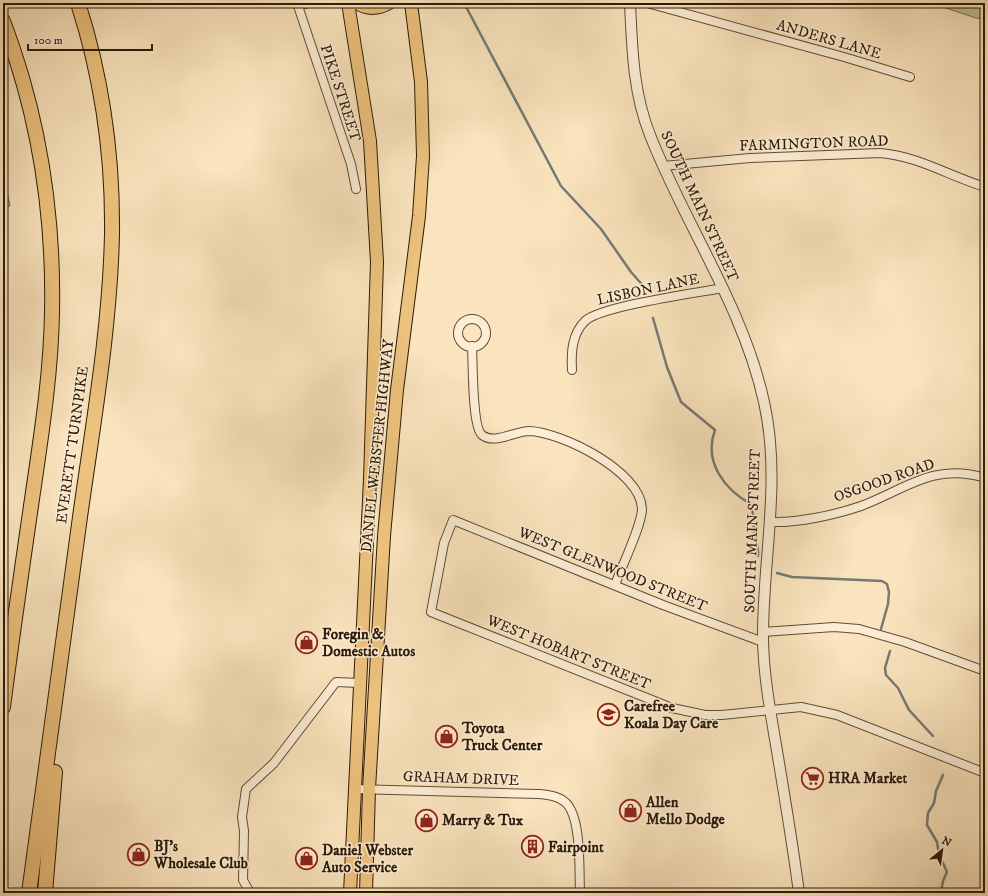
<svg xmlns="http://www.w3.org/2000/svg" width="988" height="896" viewBox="0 0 988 896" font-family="'IM FELL DW Pica',serif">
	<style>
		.green { fill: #c0c48f; stroke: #766f4c }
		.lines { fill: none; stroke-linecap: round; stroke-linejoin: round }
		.stream { stroke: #737b73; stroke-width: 2.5 }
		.minor-casing { stroke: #604c36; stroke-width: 10 }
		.tertiary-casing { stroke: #604c36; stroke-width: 12 }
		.primary-casing { stroke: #2c1a09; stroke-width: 14 }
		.motorway-casing { stroke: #2c1a09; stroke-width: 16 }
		.minor { stroke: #fcedd4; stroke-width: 8 }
		.tertiary { stroke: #fcedd4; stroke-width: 10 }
		.primary { stroke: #edc27e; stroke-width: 12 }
		.motorway { stroke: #edc27e; stroke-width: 14 }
		.labels { text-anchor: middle; stroke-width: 3; stroke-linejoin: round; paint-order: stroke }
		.street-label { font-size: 15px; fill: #2c1a09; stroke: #fcedd4 }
		.poi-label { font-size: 15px; font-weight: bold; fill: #2c1a09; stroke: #fcedd4; text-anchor: start }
	</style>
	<rect width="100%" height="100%" fill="#fae4bd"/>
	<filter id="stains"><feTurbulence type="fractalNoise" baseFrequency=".005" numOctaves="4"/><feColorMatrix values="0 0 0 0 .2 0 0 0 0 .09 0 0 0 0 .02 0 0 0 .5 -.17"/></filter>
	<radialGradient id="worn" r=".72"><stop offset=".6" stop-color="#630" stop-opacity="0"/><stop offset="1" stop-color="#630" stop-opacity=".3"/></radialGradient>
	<!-- green -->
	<g class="green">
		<polygon points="931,3 985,3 985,19 976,18"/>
		<polygon points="3,172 10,206 3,207"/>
		<polygon points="3,297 6,307 3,344"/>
	</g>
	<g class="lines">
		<!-- stream -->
		<g class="stream">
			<polyline points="464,3 561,186 601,229 631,272 646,289"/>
			<path d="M653 318 667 367 681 402 715 430C703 462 725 490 751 504 754 514 753 521 754 530 755 540 759 546 758 556"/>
			<polyline points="777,573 792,577 882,581 887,584 889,592 888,604 881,629"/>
			<polyline points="890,651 885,668 886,675 898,688 909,710 933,736"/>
			<polyline points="941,893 943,881 947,872 939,854 937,842 927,825 928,813 934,803 936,791 943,775"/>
		</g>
		<defs>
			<g id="minor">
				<polyline points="297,3 351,164 356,189"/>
				<polyline points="647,3 844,57 910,77"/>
				<polyline points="298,6 309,3"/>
				<path d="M663 166 750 158 880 153C918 156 949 176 985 187"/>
				<circle cx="472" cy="333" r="14"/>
				<path d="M472 346C473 363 472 427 482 435 494 445 515 431 529 431 561 432 641 471 642 509 642 525 621 568 615 585"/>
				<path d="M572 370C571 352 572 334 585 321 601 306 696 293 723 288"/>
				<path d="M770 522C798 523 835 515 861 506 904 490 933 463 982 477"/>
				<polyline points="763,632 834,627 859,629 905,642 985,671"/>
				<polyline points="763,642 663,605 453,520 444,543 431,612 672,708 705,715 722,715 801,707 837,715 985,773"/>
				<path d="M355 789 539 794C548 795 558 796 565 802 582 816 579 872 580 893"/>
				<polyline points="250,893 243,880 244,831 242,817 246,789 274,763 336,682 359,683"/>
			</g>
			<path id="tertiary" d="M630 3C632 47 633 93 650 135 685 225 743 306 764 402 782 482 762 561 763 641 764 679 771 715 777 751 785 799 793 846 799 893"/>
			<g id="primary">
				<polyline points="348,3 370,141 377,262 370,479 350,893"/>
				<path d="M357 3C367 10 379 9 389 3"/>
				<polyline points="366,893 369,789 384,536 397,390 419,216 423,156 421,82 411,3"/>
			</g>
			<g id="motorway">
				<path d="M3 21C38 113 54 213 52 312 51 375 41 437 32 499 22 568 12 637 3 707"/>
				<path d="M29 893C46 768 63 642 80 517 93 424 110 329 112 234 113 156 102 78 78 3"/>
				<polyline points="45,893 55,772"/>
			</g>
		</defs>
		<!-- minor casing -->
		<use href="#minor" class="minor-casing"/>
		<!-- tertiary casing -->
		<use href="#tertiary" class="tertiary-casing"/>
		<!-- primary casing -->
		<use href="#primary" class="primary-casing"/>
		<!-- motorway casing -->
		<use href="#motorway" class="motorway-casing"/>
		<!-- minor -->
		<use href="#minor" class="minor"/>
		<!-- tertiary -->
		<use href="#tertiary" class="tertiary"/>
		<!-- primary -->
		<use href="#primary" class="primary"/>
		<!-- motorway -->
		<use href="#motorway" class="motorway"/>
	</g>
	<!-- icons -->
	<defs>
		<symbol id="shop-ring" viewBox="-11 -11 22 22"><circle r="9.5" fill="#fcedd4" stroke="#8f2418" stroke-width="1.5"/><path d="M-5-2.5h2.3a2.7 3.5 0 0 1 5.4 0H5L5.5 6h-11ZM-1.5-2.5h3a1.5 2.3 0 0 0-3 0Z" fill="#8f2418"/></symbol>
		<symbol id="school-ring" viewBox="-11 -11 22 22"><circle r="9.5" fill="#fcedd4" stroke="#8f2418" stroke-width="1.5"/><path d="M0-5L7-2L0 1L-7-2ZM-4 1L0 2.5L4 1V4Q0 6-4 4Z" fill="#8f2418"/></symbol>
		<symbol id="supermarket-ring" viewBox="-11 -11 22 22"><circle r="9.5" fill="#fcedd4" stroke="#8f2418" stroke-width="1.5"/><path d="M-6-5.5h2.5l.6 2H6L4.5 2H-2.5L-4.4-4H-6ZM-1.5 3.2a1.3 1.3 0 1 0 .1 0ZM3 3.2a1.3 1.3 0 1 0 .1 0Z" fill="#8f2418"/></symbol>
		<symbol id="building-ring" viewBox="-11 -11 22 22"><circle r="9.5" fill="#fcedd4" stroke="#8f2418" stroke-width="1.5"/><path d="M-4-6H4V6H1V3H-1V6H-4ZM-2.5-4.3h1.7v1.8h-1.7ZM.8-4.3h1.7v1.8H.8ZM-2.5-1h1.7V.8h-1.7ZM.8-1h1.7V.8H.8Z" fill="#8f2418"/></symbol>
	</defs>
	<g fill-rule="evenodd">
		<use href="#shop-ring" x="294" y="630" width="25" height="25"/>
		<use href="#school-ring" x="596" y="702" width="25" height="25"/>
		<use href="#shop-ring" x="434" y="724" width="25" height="25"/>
		<use href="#supermarket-ring" x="800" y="766" width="25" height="25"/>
		<use href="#shop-ring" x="618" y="798" width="25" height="25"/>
		<use href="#shop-ring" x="414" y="808" width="25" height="25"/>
		<use href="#building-ring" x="520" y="834" width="25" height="25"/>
		<use href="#shop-ring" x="126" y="842" width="25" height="25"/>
		<use href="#shop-ring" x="294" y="846" width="25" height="25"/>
	</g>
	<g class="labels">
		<!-- street labels -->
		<g class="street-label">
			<text transform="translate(829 39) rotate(16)" y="5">ANDERS LANE</text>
			<text transform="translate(341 93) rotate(72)" y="5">PIKE STREET</text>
			<text transform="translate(814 143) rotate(-2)" y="5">FARMINGTON ROAD</text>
			<text transform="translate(700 206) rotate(65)" y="5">SOUTH MAIN STREET</text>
			<text transform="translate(648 289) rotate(-12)" y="5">LISBON LANE</text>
			<text transform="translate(72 445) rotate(-82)" y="5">EVERETT TURNPIKE</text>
			<text transform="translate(377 446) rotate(-84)" y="5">DANIEL WEBSTER HIGHWAY</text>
			<text transform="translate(884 480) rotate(-19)" y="5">OSGOOD ROAD</text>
			<text transform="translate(752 531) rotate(-88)" y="5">SOUTH MAIN STREET</text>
			<text transform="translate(613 569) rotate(22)" y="5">WEST GLENWOOD STREET</text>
			<text transform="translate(569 652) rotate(22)" y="5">WEST HOBART STREET</text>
			<text transform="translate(461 778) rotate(2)" y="5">GRAHAM DRIVE</text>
		</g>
		<!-- poi labels -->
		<g class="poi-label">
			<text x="322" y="639">Foregin &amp;<tspan x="322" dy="17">Domestic Autos</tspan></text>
			<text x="624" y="711">Carefree<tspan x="624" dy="17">Koala Day Care</tspan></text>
			<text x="462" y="733">Toyota<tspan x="462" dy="17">Truck Center</tspan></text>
			<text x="828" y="783">HRA Market</text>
			<text x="646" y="807">Allen<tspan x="646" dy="17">Mello Dodge</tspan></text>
			<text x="442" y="825">Marry &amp; Tux</text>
			<text x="154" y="851">BJ's<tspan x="154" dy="17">Wholesale Club</tspan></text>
			<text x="548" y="852">Fairpoint</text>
			<text x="322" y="855">Daniel Webster<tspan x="322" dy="17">Auto Service</tspan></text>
		</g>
	</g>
	<!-- margin -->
	<rect width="988" height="896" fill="none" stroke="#fae4bd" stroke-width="16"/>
	<rect x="4" y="4" width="980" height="888" fill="none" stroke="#2c1a09" stroke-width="2"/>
	<rect x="8" y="8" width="972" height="880" fill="none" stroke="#2c1a09"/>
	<!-- north arrow -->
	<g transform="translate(942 850) rotate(29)" stroke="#fcedd4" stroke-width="3" paint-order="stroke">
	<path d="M0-3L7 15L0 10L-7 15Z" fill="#2c1a09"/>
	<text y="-6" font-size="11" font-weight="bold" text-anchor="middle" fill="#2c1a09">N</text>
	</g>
	<!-- scale -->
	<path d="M28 44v6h124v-6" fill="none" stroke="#2c1a09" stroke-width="2"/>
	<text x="34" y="44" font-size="12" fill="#2c1a09" stroke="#fcedd4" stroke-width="3" paint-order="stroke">100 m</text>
	<rect width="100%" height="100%" filter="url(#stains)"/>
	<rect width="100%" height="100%" fill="url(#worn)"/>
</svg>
